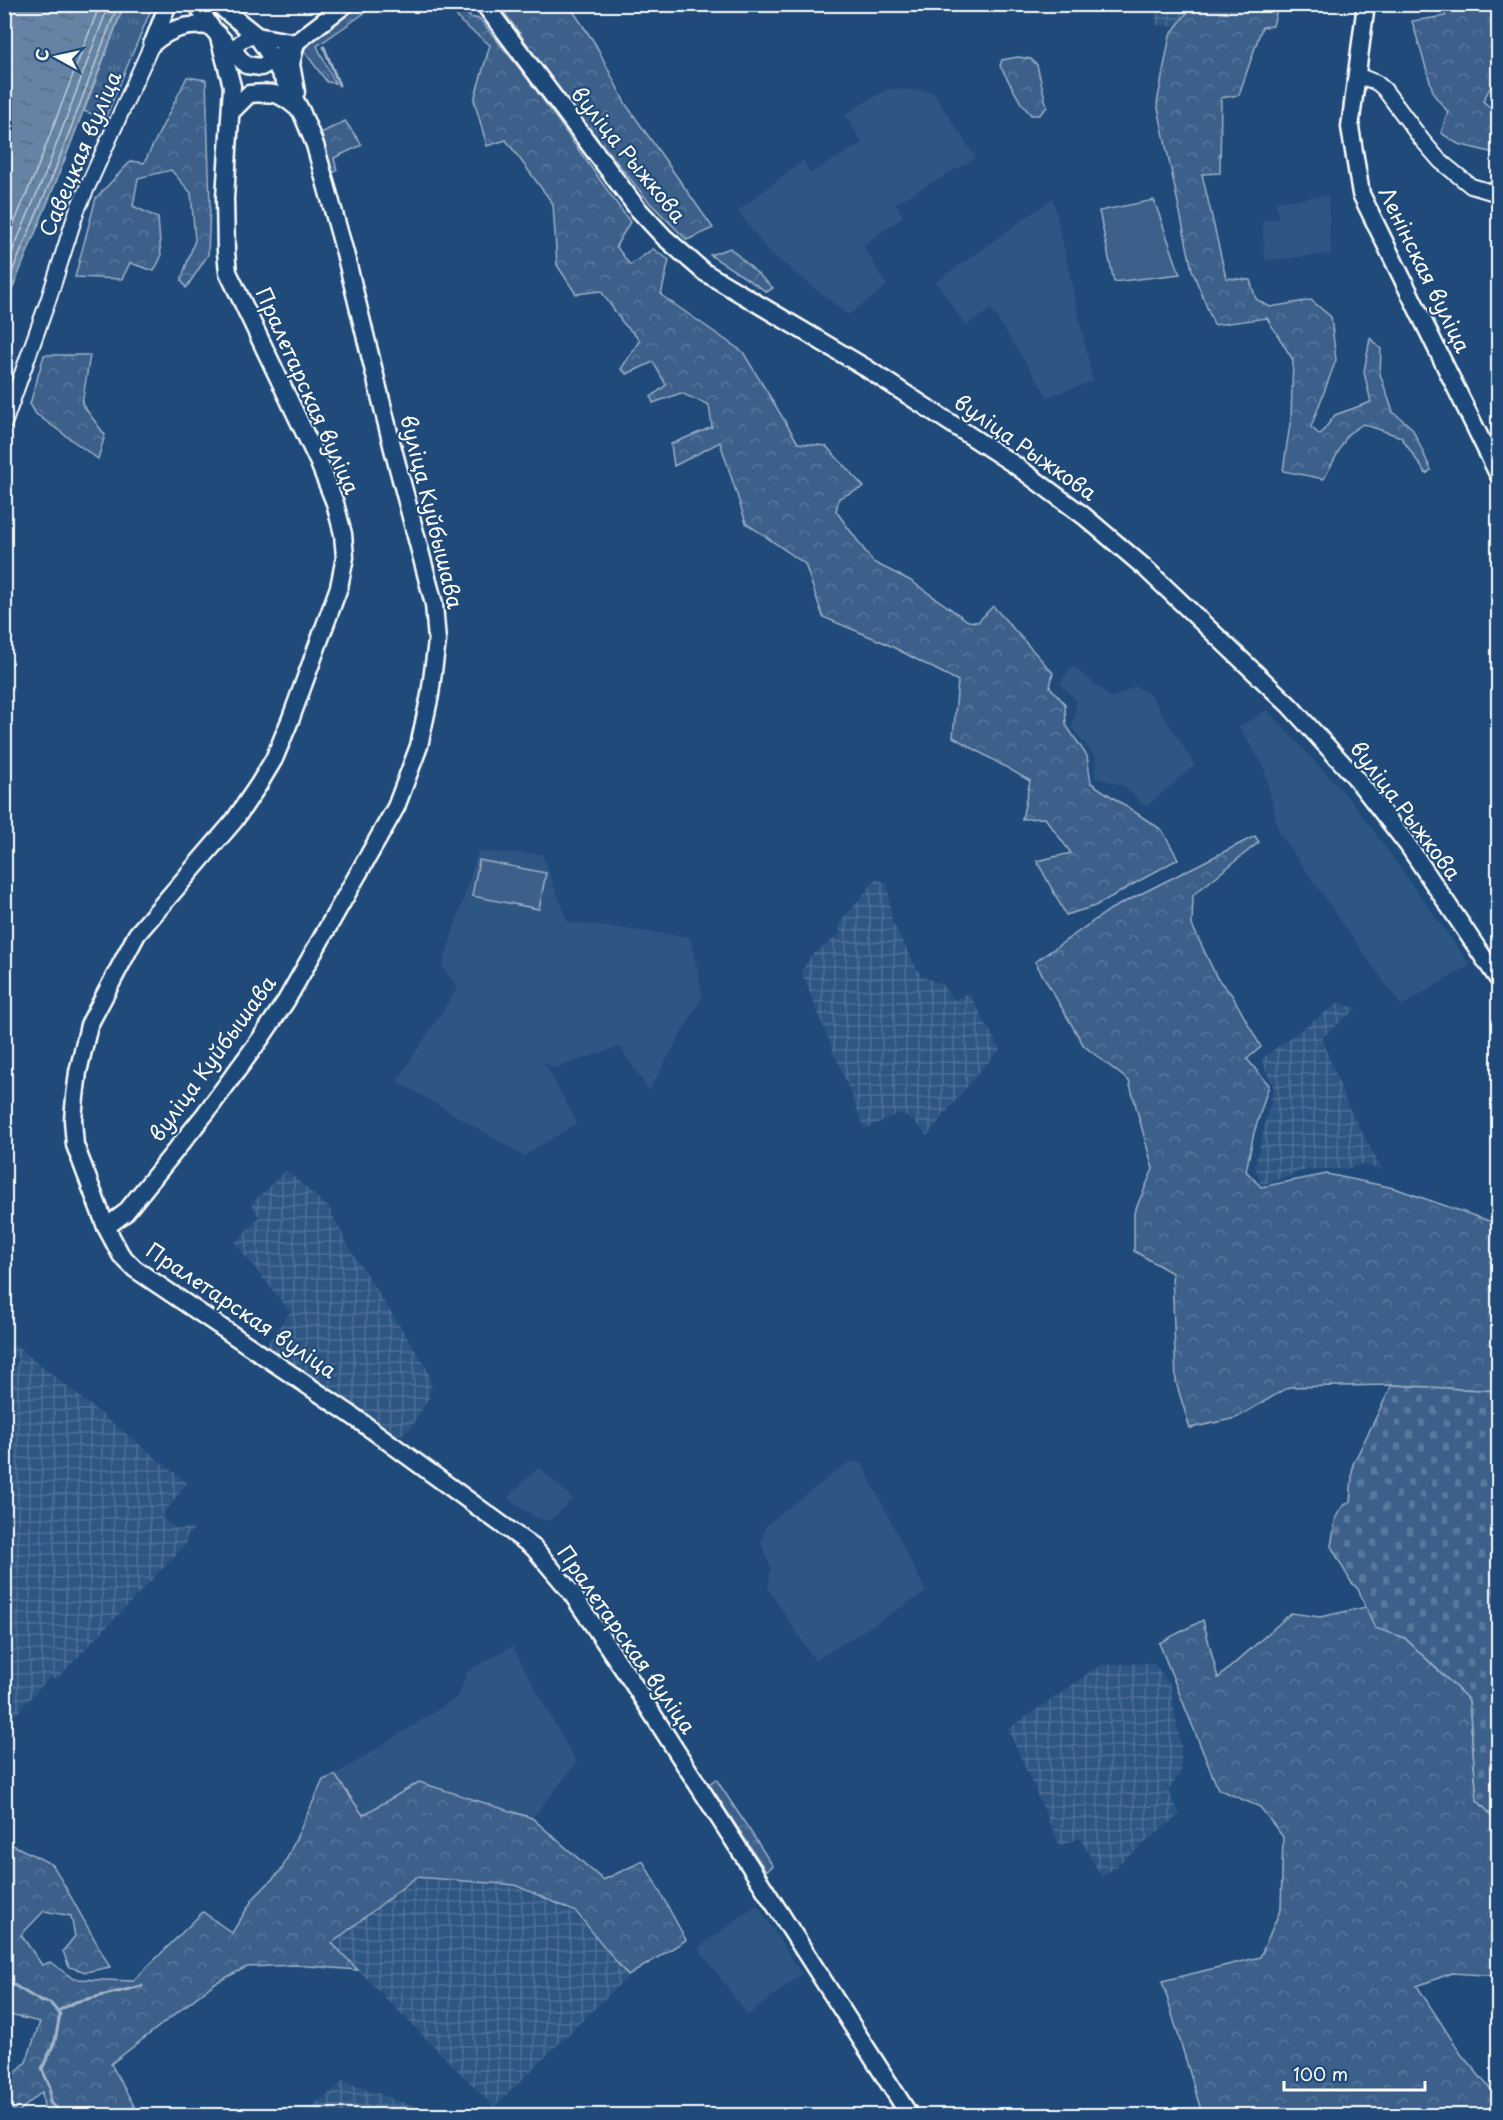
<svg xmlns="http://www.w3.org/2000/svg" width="1503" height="2120" viewBox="0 0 1503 2120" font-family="'Playpen Sans',sans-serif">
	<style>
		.built { fill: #2e5683 }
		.industrial { fill: url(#industrial-grid) }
		.grass { fill: url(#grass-tufts); stroke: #9eb0c5; stroke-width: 1.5 }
		.forest { fill: url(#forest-crowns); stroke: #9eb0c5; stroke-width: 1.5 }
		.cemetery { fill: url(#cemetery-stones); stroke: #9eb0c5; stroke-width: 1.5 }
		.park { fill: #3c618b; stroke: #9eb0c5; stroke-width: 1.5 }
		.water { fill: url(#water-ripples); stroke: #a3b5c8; stroke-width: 1.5 }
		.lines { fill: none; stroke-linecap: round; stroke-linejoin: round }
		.shore { stroke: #c1cddb; stroke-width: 1.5 }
		.stream { stroke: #a3b5c8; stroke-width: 3 }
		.minor-casing { stroke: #fff; stroke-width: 18 }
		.major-casing { stroke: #fff; stroke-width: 21 }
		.minor { stroke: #1f4a7a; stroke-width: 14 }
		.major { stroke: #1f4a7a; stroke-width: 16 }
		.labels { text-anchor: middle; stroke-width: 4.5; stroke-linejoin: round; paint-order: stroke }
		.street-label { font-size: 21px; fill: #fff; stroke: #1f4a7a }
	</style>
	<defs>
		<pattern id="industrial-grid" width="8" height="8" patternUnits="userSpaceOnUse" patternTransform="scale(1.5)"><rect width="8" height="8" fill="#2e5683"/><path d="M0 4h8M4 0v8" fill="none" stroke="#4d6f96"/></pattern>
		<pattern id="grass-tufts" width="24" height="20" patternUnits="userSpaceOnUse" patternTransform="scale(1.5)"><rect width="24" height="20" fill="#3c618b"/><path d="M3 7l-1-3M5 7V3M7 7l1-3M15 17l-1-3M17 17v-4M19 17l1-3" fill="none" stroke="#59799c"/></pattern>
		<pattern id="forest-crowns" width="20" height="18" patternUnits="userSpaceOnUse" patternTransform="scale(1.5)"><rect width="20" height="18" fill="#3c618b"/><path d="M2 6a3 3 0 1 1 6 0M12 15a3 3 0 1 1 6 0" fill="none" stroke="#59799c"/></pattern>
		<pattern id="cemetery-stones" width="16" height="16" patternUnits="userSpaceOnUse" patternTransform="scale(1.5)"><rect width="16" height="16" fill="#3c618b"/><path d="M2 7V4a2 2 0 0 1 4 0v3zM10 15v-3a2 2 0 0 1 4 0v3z" fill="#59799c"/></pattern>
		<pattern id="water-ripples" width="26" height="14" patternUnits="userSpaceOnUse" patternTransform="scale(1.5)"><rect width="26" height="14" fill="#6583a4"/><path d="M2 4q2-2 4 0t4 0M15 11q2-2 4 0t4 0" fill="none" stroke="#5b6d81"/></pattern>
	</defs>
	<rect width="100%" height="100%" fill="#1f4a7a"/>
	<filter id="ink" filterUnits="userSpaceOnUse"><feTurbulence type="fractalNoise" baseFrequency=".0167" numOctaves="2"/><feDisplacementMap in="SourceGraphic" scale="12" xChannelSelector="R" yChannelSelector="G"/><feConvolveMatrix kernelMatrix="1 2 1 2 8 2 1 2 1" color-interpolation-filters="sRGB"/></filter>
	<g filter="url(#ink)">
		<!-- built -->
		<g class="built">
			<polygon points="887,89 932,91 976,158 896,203 903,217 863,245 887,286 848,315 768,251 738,211 803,160 811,173 862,143 845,114"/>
			<polygon points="1328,195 1331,254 1265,260 1262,220 1278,218 1276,202"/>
			<polygon points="1053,198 1093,381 1048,397 991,309 966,326 936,282"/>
			<polygon points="1072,665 1112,698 1136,686 1151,696 1195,765 1146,807 1124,786 1095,777 1096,758 1072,728 1077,701 1060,684"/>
			<polygon points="1267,710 1354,804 1470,965 1401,1006 1279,833 1264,767 1239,727"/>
			<polygon points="478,852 542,854 568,922 690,937 703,995 649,1091 620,1047 553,1068 544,1062 577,1123 524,1156 397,1081 458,987 442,967"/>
			<polygon points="850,1461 862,1463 926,1592 815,1661 768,1588 771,1568 761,1543 766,1525"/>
			<polygon points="539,1467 573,1499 549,1521 536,1518 507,1498"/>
			<polygon points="512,1646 577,1763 532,1818 419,1782 363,1815 335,1775 458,1697 468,1671"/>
			<polygon points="757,1905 802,1974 748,2015 698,1948"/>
		</g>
		<!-- industrial -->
		<g class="industrial">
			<polygon points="1210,4 1196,29 1157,25 1154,5"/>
			<polygon points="877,878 888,885 892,922 921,976 941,984 954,1000 969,993 1000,1050 978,1073 927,1136 915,1122 900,1113 865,1129 801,971 812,955 840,934 839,924"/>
			<polygon points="1338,1003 1357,1008 1322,1038 1347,1104 1382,1170 1362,1164 1345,1169 1309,1169 1261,1185 1255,1166 1274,1088 1261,1059"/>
			<polygon points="286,1170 329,1208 350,1249 425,1365 430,1376 431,1387 429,1398 411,1428 402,1434 390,1435 265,1347 290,1312 235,1243 259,1217 251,1204"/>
			<polygon points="14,1344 187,1483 161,1517 176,1529 194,1528 186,1538 186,1544 57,1679 50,1677 5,1726 4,1380 19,1360 9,1351"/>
			<polygon points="1153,1663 1170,1684 1181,1747 1181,1772 1168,1791 1180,1814 1102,1878 1080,1838 1060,1846 1008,1729 1063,1692 1088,1673 1102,1665"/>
			<polygon points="415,1878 513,1885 575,1914 628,1976 494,2107 331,1943"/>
			<polygon points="342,2081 439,2115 299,2115 336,2089"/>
		</g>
		<!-- grass -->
		<polygon class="grass" points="124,5 153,5 105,119 84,111"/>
		<!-- forest -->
		<g class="forest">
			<polygon points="356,5 376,5 317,46 335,83 327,82 301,47"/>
			<polygon points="448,5 461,5 470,17 480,19 531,83 630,222 616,246 630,265 653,249 669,260 661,295 743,352 798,443 826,446 864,487 839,498 836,511 873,562 911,581 968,621 978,622 993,606 1053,673 1050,687 1065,704 1066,725 1087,756 1091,783 1162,830 1178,859 1095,906 1066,915 1037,861 1071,853 1045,818 1022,819 1030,781 953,737 958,681 885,643 823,617 805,564 746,523 720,442 674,466 671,444 712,427 709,405 681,393 653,403 651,397 666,385 653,362 627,374 621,369 640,340 623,323 601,291 576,294 557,265 553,204 506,140 487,146 474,100 490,45 462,23"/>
			<polygon points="499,5 569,5 596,45 625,103 713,228 687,240 649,202 577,113"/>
			<polygon points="1193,5 1278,5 1273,26 1262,27 1239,95 1221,98 1220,173 1202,174 1226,278 1250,280 1256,299 1270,307 1311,300 1331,317 1336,360 1311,427 1320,435 1335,415 1371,402 1364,372 1370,338 1381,349 1380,374 1393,412 1412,428 1431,470 1426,474 1401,437 1363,424 1348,434 1324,479 1283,471 1291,417 1293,360 1267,318 1214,325 1192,270 1157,103 1170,35"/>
			<polygon points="1447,5 1498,5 1498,73 1483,101 1495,112 1498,110 1498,154 1458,144 1441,133 1448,112 1434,95 1412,21 1445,16"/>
			<polygon points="1018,57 1031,59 1037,65 1047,107 1039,115 1031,115 1021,103 1000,66 1002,60"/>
			<polygon points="187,77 206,80 210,205 208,255 186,288 181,280 195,240 191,193 171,170 138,178 133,206 158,218 161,257 154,271 130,263 122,279 75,277 96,198 131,161 144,163"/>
			<polygon points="345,121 362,145 334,158 337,171 330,173 321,133"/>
			<polygon points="730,248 773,288 767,292 710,255"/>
			<polygon points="44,355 90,355 82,404 105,435 98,459 36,414 30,404"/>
			<polygon points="1255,836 1259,842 1193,895 1192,925 1217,978 1232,995 1261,1047 1247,1059 1269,1085 1254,1133 1246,1171 1261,1187 1327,1174 1394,1188 1498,1224 1498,1391 1392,1385 1289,1387 1236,1418 1190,1428 1176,1382 1172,1273 1134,1251 1134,1213 1153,1169 1129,1081 1084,1046 1035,962 1111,909"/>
			<polygon points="1375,1605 1405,1638 1469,1700 1477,1800 1498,1822 1498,1976 1452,1973 1417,1986 1461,2054 1498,2098 1498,2115 1215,2116 1201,2110 1162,1981 1260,1957 1281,1908 1283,1837 1260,1807 1218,1789 1159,1643 1203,1620 1218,1678 1291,1613 1320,1617"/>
			<polygon points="335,1775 363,1815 419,1782 532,1818 603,1880 643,1861 686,1940 628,1976 576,1912 515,1885 416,1877 332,1943 358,1970 295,1965 247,1967 215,1983 111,2064 139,2115 45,2115 42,2092 17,2113 5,2103 5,2083 26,2062 40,2022 5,2014 5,1841 53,1865 110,1967 86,1972 69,1967 63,1951 75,1936 71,1916 44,1911 21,1935 42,1965 50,1962 74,1979 133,1981 203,1912 232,1933 253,1899 282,1869 323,1780"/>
			<polygon points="716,1779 773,1866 766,1871 709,1784"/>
		</g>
		<!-- cemetery -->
		<polygon class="cemetery" points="1392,1385 1498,1391 1498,1822 1477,1800 1469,1700 1405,1638 1375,1628 1358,1589 1351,1582 1331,1546 1336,1517 1342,1507 1350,1501 1353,1464"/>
		<!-- park -->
		<g class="park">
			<polygon points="1154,200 1180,274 1114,282 1099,211"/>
			<polygon points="479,860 546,873 539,909 472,896"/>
		</g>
		<!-- water -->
		<polygon class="water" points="5,4 124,5 58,177 5,307"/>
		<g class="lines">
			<!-- shore -->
			<g class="shore">
				<polyline points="4,247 37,169 100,4"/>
				<polyline points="4,271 46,172 109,4"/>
				<polyline points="4,291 53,175 118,4"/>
			</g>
			<!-- stream -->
			<g class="stream">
				<polyline points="324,47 339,85"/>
				<polyline points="4,1979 40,2001 50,2003 60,2014 55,2041 42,2069 50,2087 50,2103 67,2116"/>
				<polyline points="58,2011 75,2002 142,1986"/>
			</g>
			<defs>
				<g id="minor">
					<polyline points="237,56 236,46 244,39 257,36"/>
					<polyline points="1357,75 1377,83 1384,89 1422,140 1440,161 1471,186 1498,194"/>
					<polyline points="4,424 49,298 77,210 152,44"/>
				</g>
				<g id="major">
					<polyline points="197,4 210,26 246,65 261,67 273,60 346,4"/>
					<polyline points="484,4 637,208 664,237 704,272 866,368 1015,465 1084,516 1144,567 1290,706 1355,777 1407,844 1498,979"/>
					<polyline points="1366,4 1350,127 1361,194 1498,474"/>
					<polyline points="218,34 232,86 225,198 226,252 228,272 319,463 335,503 343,534 345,557 339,587 291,718 274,759 259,784 234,821 137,934 89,1025 78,1072 75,1097 73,1120 75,1145 106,1227 121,1255 135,1269 350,1414 534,1548 570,1591 632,1682 910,2116"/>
					<polyline points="257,36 296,43"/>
					<polyline points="153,43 168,4"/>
					<polyline points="296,43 291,64 296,92"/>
					<path d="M152 44C170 28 187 24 210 26"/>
					<path d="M231 112 249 94C271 92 279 92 296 107"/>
					<polyline points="106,1227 125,1213 205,1114 261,1038 286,1001 396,807 419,746 430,695 437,641 434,604 393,449 345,253 315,145 301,111 273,60 257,36 217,4"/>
				</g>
			</defs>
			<!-- minor casing -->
			<use href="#minor" class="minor-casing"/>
			<!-- major casing -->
			<use href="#major" class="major-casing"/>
			<!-- minor -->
			<use href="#minor" class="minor"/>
			<!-- major -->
			<use href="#major" class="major"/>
		</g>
	</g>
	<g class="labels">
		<!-- street labels -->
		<g class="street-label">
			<text transform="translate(81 154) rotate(-67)" y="7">Савецкая вуліца</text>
			<text transform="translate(628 155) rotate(51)" y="7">вуліца Рыжкова</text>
			<text transform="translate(1424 270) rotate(64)" y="7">Ленінская вуліца</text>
			<text transform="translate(307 391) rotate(66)" y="7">Пралетарская вуліца</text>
			<text transform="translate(1025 448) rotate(35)" y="7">вуліца Рыжкова</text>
			<text transform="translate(431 512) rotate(76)" y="7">вуліца Куйбышава</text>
			<text transform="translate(1405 811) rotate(53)" y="7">вуліца Рыжкова</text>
			<text transform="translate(213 1059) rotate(-54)" y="7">вуліца Куйбышава</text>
			<text transform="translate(241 1311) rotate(34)" y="7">Пралетарская вуліца</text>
			<text transform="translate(626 1640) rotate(55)" y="7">Пралетарская вуліца</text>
		</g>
	</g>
	<!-- margin -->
	<rect width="1503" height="2120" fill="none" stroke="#1f4a7a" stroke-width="24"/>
	<rect x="12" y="12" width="1479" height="2096" fill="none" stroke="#fff" stroke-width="2" filter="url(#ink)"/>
	<!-- north arrow -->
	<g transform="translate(57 57) rotate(278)" stroke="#1f4a7a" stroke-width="4.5" paint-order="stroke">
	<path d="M0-4.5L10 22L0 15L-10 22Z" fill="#ffffff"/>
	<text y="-9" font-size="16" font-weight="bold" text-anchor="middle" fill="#ffffff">С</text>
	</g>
	<!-- scale -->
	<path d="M1284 2081v9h141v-9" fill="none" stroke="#ffffff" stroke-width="3"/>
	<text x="1293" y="2081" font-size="18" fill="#ffffff" stroke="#1f4a7a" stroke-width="4.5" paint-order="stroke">100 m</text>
</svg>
